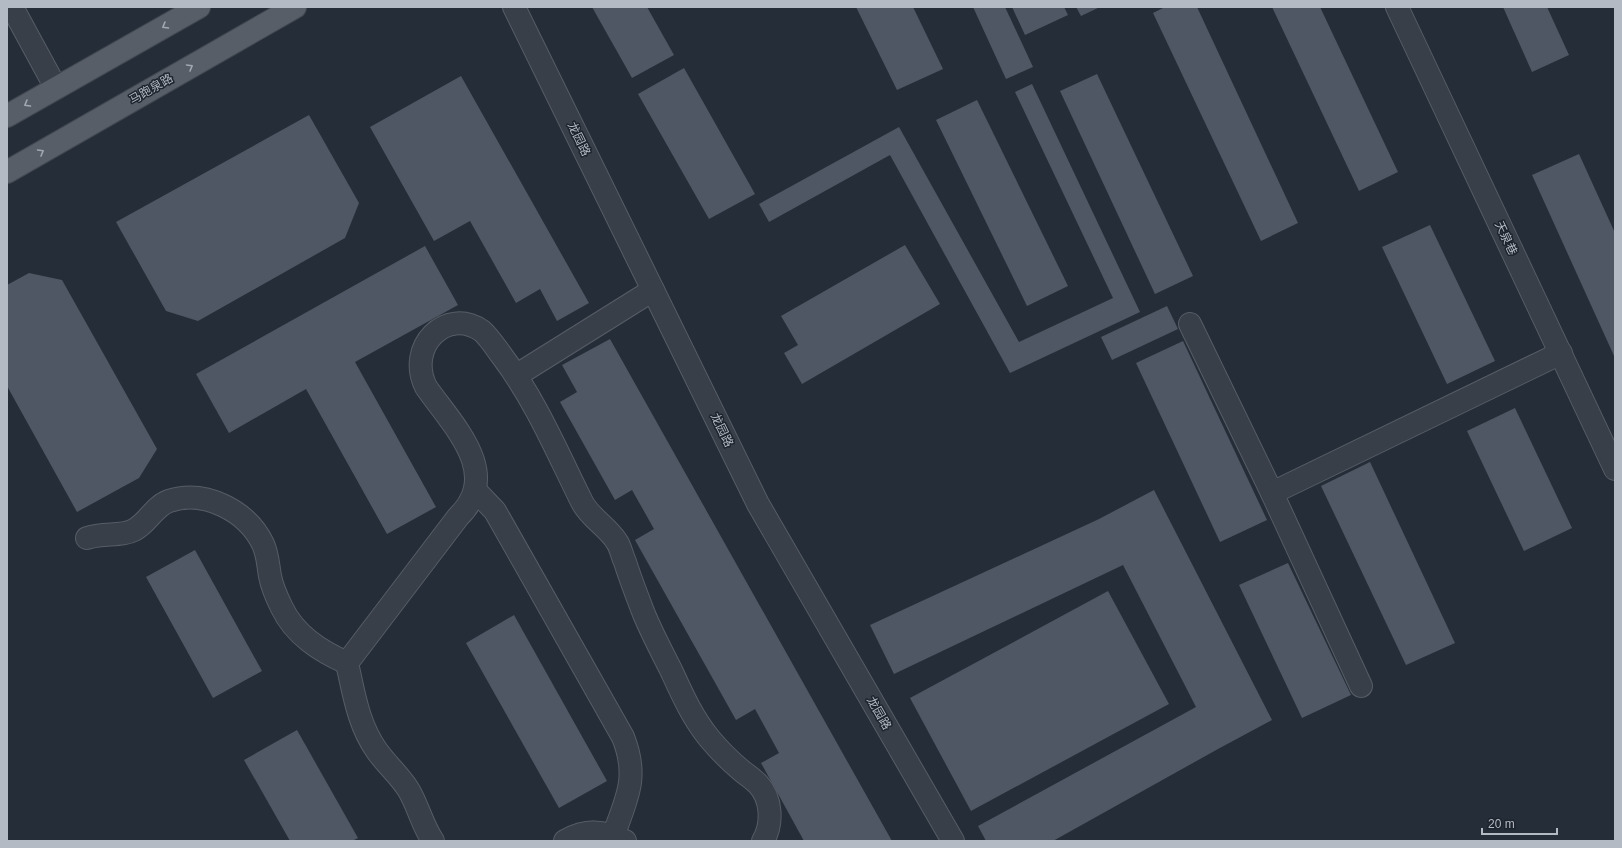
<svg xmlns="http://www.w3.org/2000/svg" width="1622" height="848" viewBox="0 0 1622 848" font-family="Helvetica,'Noto Sans SC',sans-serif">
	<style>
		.building { fill: #4e5763 }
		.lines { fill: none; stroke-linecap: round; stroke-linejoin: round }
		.street-casing { stroke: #575d66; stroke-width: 24 }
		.primary-casing { stroke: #424851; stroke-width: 24 }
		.street { stroke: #383f49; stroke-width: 22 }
		.primary { stroke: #575e68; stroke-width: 22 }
		.oneway { stroke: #a1a8b2 }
		.labels { text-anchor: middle; stroke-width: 3; stroke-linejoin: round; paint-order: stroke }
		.street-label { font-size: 12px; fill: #b4bac4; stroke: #1e242d }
	</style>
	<rect width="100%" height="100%" fill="#252d38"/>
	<!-- building -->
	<g class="building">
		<polygon points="592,7 647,7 674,55 632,78"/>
		<polygon points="856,7 913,7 943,69 897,90"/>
		<polygon points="973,7 1005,7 1033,67 1006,79"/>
		<polygon points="1012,7 1064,7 1068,15 1025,35"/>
		<polygon points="1076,7 1100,7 1081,16"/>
		<polygon points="1165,7 1197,7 1298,223 1261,241 1153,13"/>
		<polygon points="1272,7 1320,7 1398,172 1359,191"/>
		<polygon points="1503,7 1547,7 1569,55 1532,72"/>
		<polygon points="684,68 755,194 709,219 638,94"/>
		<polygon points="1097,74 1193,276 1155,294 1060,91"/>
		<polygon points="461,76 589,303 557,321 540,289 516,303 470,221 434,241 370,127"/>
		<polygon points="1032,84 1140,312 1010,373 890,155 769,222 759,204 899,127 1019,342 1113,298 1015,92"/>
		<polygon points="977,100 1068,286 1027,306 936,120"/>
		<polygon points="309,115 359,203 345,238 198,321 166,311 116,222"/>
		<polygon points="1579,154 1615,233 1615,358 1532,175"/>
		<polygon points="1430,225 1495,361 1447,384 1382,247"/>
		<polygon points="905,245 940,304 802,384 784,353 798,345 781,316"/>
		<polygon points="425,246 458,305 355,362 436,507 387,534 306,389 229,433 196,374"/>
		<polygon points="29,273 62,280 157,449 139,478 77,512 7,386 7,285"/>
		<polygon points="1167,306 1178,329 1112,360 1101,337"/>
		<polygon points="610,339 892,841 804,841 761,763 779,753 755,709 736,720 635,540 654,529 632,490 615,500 560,402 577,392 562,365"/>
		<polygon points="1183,341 1267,520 1220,542 1136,363"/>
		<polygon points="1515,408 1572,528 1524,551 1467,431"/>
		<polygon points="1370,462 1455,643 1406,665 1321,486"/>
		<polygon points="1154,490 1272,720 1218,749 1053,841 986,841 978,826 1196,707 1123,565 894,674 870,625 1099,519"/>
		<polygon points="195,550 262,671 213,698 146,577"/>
		<polygon points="1288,563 1351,695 1302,718 1239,585"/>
		<polygon points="1108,591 1169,704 971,811 910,698"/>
		<polygon points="514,615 607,781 559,808 466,643"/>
		<polygon points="297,730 358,838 352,841 290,841 244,760"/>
	</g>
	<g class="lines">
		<defs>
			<g id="street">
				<polyline points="12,7 56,88"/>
				<polyline points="514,7 758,504 953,841"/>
				<polyline points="1397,7 1615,469"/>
				<polyline points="1190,324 1272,493 1361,686"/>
				<polyline points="517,375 653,290"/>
				<path d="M475 490 495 511 623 737C639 777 627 798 613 836"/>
				<polyline points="1272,493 1561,353"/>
				<path d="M87 538C104 532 121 537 134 530 148 523 154 506 169 501 205 489 247 511 263 544 268 555 268 565 270 576 272 587 277 598 282 608 295 635 320 651 347 663"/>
				<path d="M433 841C422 825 418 805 408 789 399 775 387 765 377 751 358 724 354 694 347 663L458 517C503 473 453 426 426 387 406 347 446 306 482 331 489 337 496 348 502 356 536 401 557 452 582 502 590 518 608 527 617 542 621 548 622 556 625 562 630 578 636 593 642 609 650 630 661 650 671 670 682 694 692 717 709 738 719 750 730 761 742 771 747 775 753 779 758 784 772 799 773 824 763 841"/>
				<path d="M565 841C586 829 603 830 625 841"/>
			</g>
			<g id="primary">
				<polyline points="7,116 199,7"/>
				<polyline points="7,172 295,7"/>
			</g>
		</defs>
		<!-- street casing -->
		<use href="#street" class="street-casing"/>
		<!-- primary casing -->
		<use href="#primary" class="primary-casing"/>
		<!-- street -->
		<use href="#street" class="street"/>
		<!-- primary -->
		<use href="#primary" class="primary"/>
	</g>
	<!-- one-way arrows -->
	<defs><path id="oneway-chevron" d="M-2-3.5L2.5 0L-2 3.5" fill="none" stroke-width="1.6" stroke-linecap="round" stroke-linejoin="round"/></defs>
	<g class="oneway">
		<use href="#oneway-chevron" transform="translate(165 26) rotate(150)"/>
		<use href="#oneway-chevron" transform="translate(190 67) rotate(-30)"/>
		<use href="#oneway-chevron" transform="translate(27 104) rotate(150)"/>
		<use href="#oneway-chevron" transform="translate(41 152) rotate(-30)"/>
	</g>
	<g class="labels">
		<!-- street labels -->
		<g class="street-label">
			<text transform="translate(151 89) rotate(-30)" y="4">马跑泉路</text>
			<text transform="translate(579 139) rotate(64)" y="4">龙园路</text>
			<text transform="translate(1506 238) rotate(65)" y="4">天泉巷</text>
			<text transform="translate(722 430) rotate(64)" y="4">龙园路</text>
			<text transform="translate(879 713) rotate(60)" y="4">龙园路</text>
		</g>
	</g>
	<!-- border -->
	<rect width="1622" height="848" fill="none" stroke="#b4bac4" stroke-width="16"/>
	<!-- scale -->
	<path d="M1482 828v6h75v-6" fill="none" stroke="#b4bac4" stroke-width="2"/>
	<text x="1488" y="828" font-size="12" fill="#b4bac4" stroke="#1e242d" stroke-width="3" paint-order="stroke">20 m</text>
</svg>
